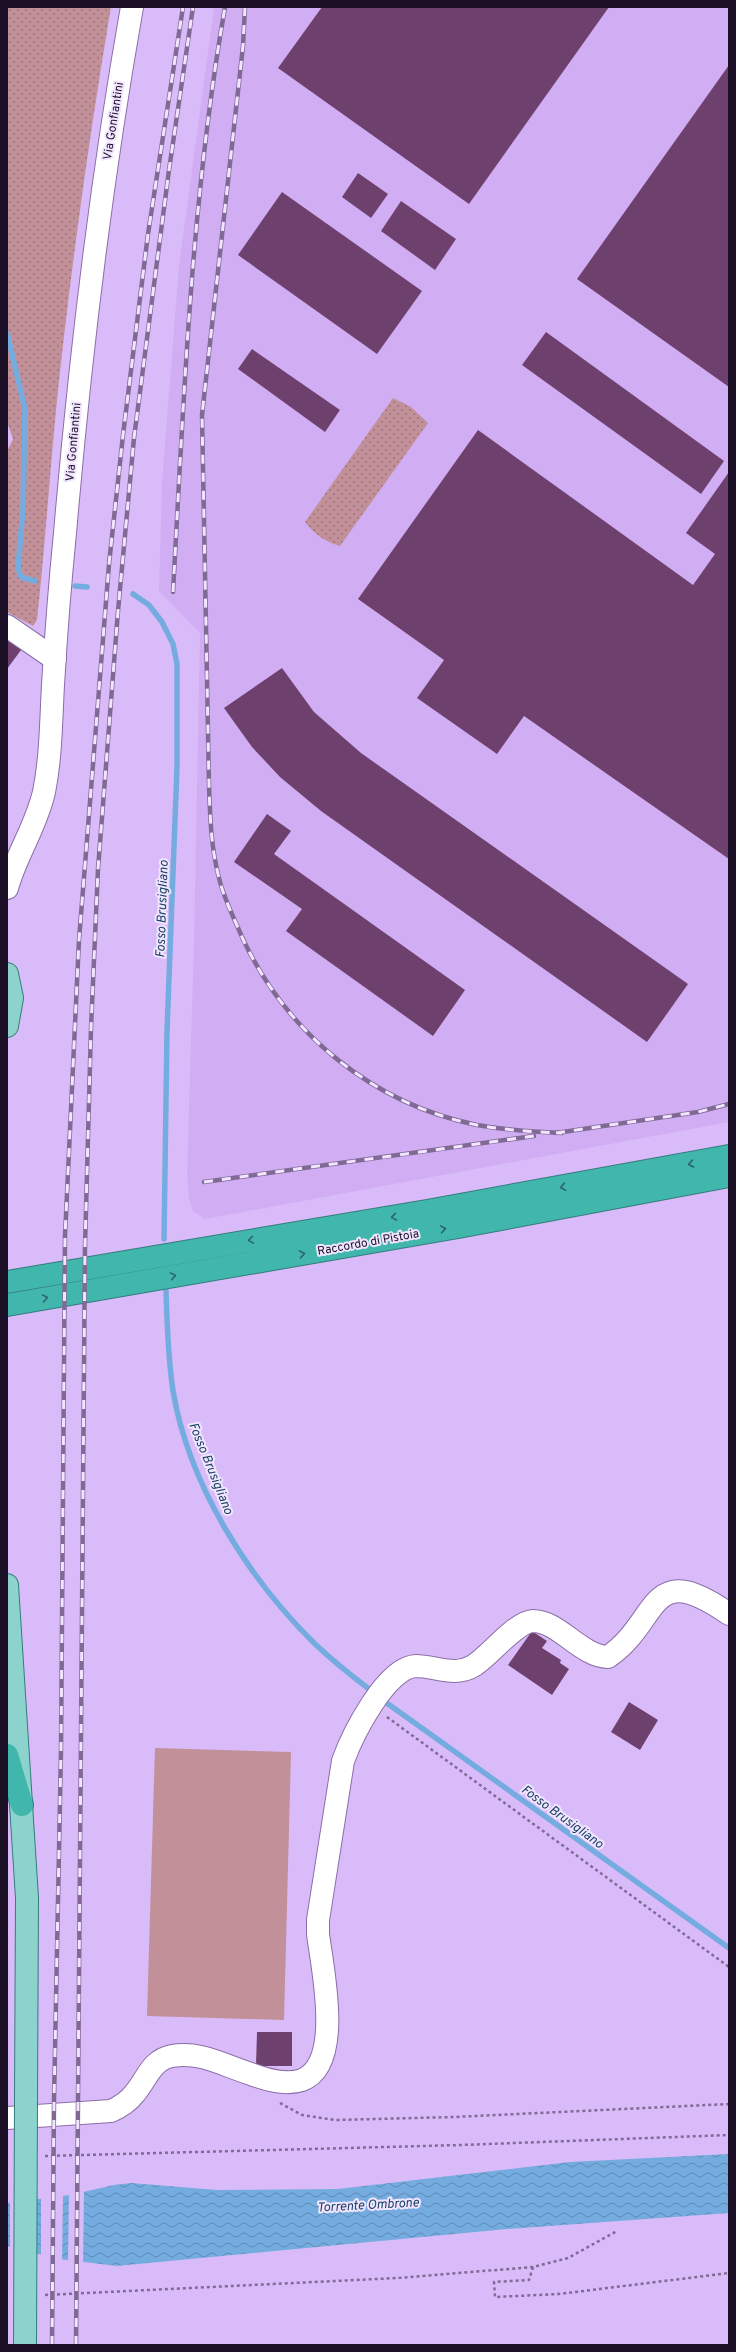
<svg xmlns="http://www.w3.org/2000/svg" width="736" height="2352" viewBox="0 0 736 2352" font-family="Overpass,sans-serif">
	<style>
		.built { fill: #d1aef3 }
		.grass { fill: url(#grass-dots) }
		.garden { fill: #c29099 }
		.water { fill: url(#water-waves) }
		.pier { fill: #dabbf9 }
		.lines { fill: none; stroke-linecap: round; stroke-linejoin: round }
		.stream { stroke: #75acdf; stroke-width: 5.5 }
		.building { fill: #6e406e }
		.minor-casing { stroke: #8b6ea7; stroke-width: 24 }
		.major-casing { stroke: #347c7d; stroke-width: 24 }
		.highway-casing { stroke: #347c7d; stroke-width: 24 }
		.path { stroke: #806a96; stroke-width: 2.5; stroke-dasharray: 3 3; stroke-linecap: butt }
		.minor { stroke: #fff; stroke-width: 22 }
		.major { stroke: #8dd3cd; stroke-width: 22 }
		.highway { stroke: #41b6ac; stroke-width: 22 }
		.rail-casing { stroke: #806a95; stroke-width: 4.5 }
		.rail { stroke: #f1e5ff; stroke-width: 3; stroke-dasharray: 9; stroke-linecap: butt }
		.major-bridge-casing { stroke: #347c7d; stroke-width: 24; stroke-linecap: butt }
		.major-bridge { stroke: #8dd3cd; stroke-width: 22 }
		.oneway { stroke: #2e636a }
		.labels { text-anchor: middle; stroke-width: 4; stroke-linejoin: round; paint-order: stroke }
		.street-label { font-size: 12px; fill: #1c1027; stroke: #f1e5ff }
		.water-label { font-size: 13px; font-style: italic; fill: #194164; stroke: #f1e5ff }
	</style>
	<defs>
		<pattern id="grass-dots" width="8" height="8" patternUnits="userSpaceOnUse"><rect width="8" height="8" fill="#c29099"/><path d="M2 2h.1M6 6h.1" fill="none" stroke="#9d747d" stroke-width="1.8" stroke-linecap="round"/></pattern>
		<pattern id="water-waves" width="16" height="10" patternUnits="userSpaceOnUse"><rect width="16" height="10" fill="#75acdf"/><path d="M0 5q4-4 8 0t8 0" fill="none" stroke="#5f8bb5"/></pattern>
	</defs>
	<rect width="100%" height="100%" fill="#dabbf9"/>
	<!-- built -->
	<polygon class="built" points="214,7 729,7 729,1122 205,1219 193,1211 189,1198 187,1174 194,942 200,633 159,591 162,482 179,266"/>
	<!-- grass -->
	<g class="grass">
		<path d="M7 7H111C92 119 76 232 63 345 52 436 47 528 37 620L33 626 7 612V451L13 439 7 422Z"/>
		<path d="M393 398 411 407 428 423 340 546C325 542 314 534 305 522Z"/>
	</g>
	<!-- garden -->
	<polygon class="garden" points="155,1748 291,1752 284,2020 147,2016"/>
	<!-- water -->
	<polygon class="water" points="729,2154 729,2213 507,2229 117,2266 59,2259 7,2246 7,2203 70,2195 114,2185 131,2183 217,2190 338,2189 570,2162"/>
	<!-- pier -->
	<g class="pier">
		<polygon points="84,2189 83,2265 68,2263 69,2193"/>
		<polygon points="63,2194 62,2262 41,2256 41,2196"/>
		<polygon points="36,2197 15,2249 10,2248 10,2200"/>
	</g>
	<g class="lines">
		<!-- stream -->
		<g class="stream">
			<polyline points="7,333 25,409 23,509 18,568 21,577 35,581"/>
			<polyline points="75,586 87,587"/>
			<polyline points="133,594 149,605 162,622 173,644 177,664 177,767 167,1031 164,1239"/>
			<path d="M166 1291C167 1325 168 1358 173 1391 189 1485 248 1578 315 1644 333 1661 353 1677 373 1692"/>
			<polyline points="384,1701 729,1948"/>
		</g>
	</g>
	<!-- building -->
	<g class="building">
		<polygon points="322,7 609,7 469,204 278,68"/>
		<polygon points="729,65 729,387 577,279"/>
		<polygon points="358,173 388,194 371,218 342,197"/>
		<polygon points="282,192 422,291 377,354 238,255"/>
		<polygon points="401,201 456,239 435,270 381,231"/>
		<polygon points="546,332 724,461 701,494 522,365"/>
		<polygon points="252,349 340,410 325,432 238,369"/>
		<polygon points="478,430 693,585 715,554 686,533 729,472 729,859 524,716 497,754 417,698 444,660 358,599"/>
		<polygon points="7,634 24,646 7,669"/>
		<polygon points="282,668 314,712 361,753 688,984 647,1042 321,811 280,777 252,747 224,708"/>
		<polygon points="267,814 291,831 274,854 465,990 433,1036 286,931 302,909 234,862"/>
		<polygon points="532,1631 547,1641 542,1648 561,1660 560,1663 569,1669 552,1695 508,1665"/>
		<polygon points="629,1702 658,1720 640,1750 611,1732"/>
		<polygon points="257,2032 292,2032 292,2066 256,2066"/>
	</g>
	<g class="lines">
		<defs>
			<g id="minor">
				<polyline points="7,626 55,659"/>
				<path d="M7 888C16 855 36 827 44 792 51 757 51 721 53 685 56 634 60 583 65 533 80 357 101 181 132 7"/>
				<path d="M7 2118 111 2111C120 2107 129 2101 135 2093 147 2079 151 2060 172 2056 200 2051 223 2065 248 2073 264 2079 285 2086 302 2080 344 2064 322 1967 318 1934V1920L343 1761C352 1736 386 1667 416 1666 435 1666 455 1677 473 1666 489 1657 515 1622 533 1621 559 1621 580 1656 608 1657 661 1621 647 1557 729 1614"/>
			</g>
			<g id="major">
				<polyline points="7,974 12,998 7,1026"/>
				<polyline points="7,1585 27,1898 26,2099"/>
			</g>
			<g id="highway">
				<polyline points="7,1282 427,1211 729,1156"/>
				<polyline points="7,1305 458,1227 729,1176"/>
				<polyline points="7,1755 22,1805"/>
			</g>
		</defs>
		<!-- minor casing -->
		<use href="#minor" class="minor-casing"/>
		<!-- major casing -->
		<use href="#major" class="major-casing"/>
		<!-- highway casing -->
		<use href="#highway" class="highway-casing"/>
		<!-- path -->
		<g class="path">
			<polyline points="387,1717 729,1967"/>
			<polyline points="280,2103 302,2115 335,2120 454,2117 729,2104"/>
			<polyline points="45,2156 461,2145 729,2135"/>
			<polyline points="533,2267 529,2280 494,2282 495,2297 559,2294 729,2273"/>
			<polyline points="45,2295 397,2278 533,2267 568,2258 617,2231"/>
		</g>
		<!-- minor -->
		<use href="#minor" class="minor"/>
		<!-- major -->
		<use href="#major" class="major"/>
		<!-- highway -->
		<use href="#highway" class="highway"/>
		<defs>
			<g id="rail">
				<path d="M245 7 243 46 202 415 209 785C210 816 211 848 219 878 224 899 234 918 242 937 286 1033 373 1104 477 1125 505 1130 533 1132 562 1133"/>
				<path d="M173 592C184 396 191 201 225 7"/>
				<polyline points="556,1133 698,1112 729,1104"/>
				<polyline points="204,1182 534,1136"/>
				<polyline points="52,2345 54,2101 61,1751 65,1236 79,940 109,564 123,435 148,234 183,7"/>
				<polyline points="76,2345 85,1246 91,1028 98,869 118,611 134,438 169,170 193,7"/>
			</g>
		</defs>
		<!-- rail casing -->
		<use href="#rail" class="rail-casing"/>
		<!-- rail -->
		<use href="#rail" class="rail"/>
		<defs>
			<polyline id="major-bridge" points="25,2345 26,2099"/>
		</defs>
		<!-- major-bridge casing -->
		<use href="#major-bridge" class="major-bridge-casing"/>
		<!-- major-bridge -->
		<use href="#major-bridge" class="major-bridge"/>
	</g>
	<!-- one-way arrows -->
	<defs><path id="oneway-chevron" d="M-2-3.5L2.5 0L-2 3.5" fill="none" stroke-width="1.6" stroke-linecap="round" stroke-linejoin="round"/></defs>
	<g class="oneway">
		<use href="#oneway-chevron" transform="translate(691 1164) rotate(169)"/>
		<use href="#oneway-chevron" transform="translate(563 1187) rotate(170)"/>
		<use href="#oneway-chevron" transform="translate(394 1217) rotate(171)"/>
		<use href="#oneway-chevron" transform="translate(443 1229) rotate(-10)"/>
		<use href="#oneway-chevron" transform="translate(251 1240) rotate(171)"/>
		<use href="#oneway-chevron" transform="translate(302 1254) rotate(-10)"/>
		<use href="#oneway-chevron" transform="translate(173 1276) rotate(-10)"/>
		<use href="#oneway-chevron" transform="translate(45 1298) rotate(-10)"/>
	</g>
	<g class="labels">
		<!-- street labels -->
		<g class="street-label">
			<text transform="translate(113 121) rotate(-81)" y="4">Via Gonfiantini</text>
			<text transform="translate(73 442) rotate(-85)" y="4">Via Gonfiantini</text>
			<text transform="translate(368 1242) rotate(-10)" y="4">Raccordo di Pistoia</text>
		</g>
		<!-- water labels -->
		<g class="water-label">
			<text transform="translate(161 909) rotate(-88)" y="5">Fosso Brusigliano</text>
			<text transform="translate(212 1468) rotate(68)" y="5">Fosso Brusigliano</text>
			<text transform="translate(563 1816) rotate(36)" y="5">Fosso Brusigliano</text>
			<text transform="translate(368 2204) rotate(-3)" y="5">Torrente Ombrone</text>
		</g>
	</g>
	<!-- border -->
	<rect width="736" height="2352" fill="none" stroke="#1c1027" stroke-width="16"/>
</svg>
